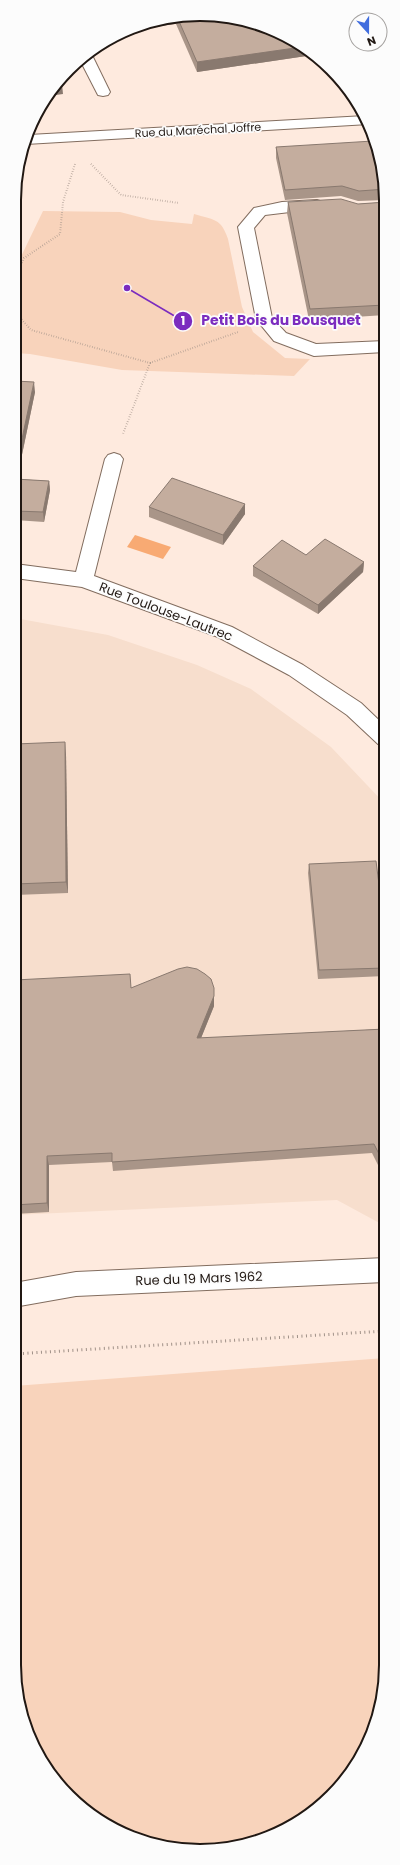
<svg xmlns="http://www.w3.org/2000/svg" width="400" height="1865" viewBox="0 0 400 1865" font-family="Poppins,sans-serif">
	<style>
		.built { fill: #f7decd }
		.green { fill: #f8d3bb }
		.water { fill: #f8aa73 }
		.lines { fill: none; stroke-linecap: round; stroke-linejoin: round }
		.street-casing { stroke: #826d5f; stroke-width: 2 }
		.path-far1 { stroke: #9f9087; stroke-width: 2; stroke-dasharray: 0.5 2; stroke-linecap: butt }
		.path { stroke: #9f9087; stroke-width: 3; stroke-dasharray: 1 3.5; stroke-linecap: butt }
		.street { fill: #fff; fill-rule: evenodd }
		.wall { fill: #a99588 }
		.shaded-wall { fill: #89796f }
		.building { fill: #c4ad9e; stroke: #89796f }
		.labels { text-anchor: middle; stroke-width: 3.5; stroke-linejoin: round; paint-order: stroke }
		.far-street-label { font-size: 11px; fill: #211813; stroke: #fcfcfc }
		.street-label { font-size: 13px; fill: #211813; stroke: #fcfcfc }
		.rim { fill: none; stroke: #211813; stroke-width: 2 }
		.leader { fill: none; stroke: #7b2cbf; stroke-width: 1.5 }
		.callout-dot { fill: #7b2cbf; stroke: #fcfcfc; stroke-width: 1.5 }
		.mark-label { font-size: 12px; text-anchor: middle; font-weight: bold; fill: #fff }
		.callout-label { font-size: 14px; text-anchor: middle; font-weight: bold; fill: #7b2cbf; stroke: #fcfcfc; stroke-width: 3.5; stroke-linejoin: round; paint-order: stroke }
	</style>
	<rect width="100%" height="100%" fill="#feeade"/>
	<!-- built -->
	<polygon class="built" points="15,618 108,635 197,665 251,689 331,747 385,804 385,1226 337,1200 14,1215"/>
	<!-- green -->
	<g class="green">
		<path d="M43 211 120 212 151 220 192 224 194 214C214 220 221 218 228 239L242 307 253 332 285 358 310 359 294 376 122 370 30 354 15 353V269Z"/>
		<polygon points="385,1358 384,1689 361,1758 322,1805 260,1841 188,1851 129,1837 68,1796 28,1736 14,1665 14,1386"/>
	</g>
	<!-- water -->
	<polygon class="water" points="135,535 171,547 163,559 127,547"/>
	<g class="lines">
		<defs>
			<g id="street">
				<polygon points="189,18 187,21 182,22 147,27 142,25 152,20"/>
				<polygon points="90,51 110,92 108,95 103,96 98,95 80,60"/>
				<polygon points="365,116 369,124 26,144 29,135"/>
				<polygon points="317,200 323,202 325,205 323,208 265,215 254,228 272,318 286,333 316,344 385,341 385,352 314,356 274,341 256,319 238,227 254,208 282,202"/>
				<polygon points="114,453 120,455 123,459 94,576 232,627 303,665 361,703 385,726 385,746 378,744 347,715 289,675 218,637 82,587 15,578 15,564 76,572 105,459 108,455"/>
				<polygon points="385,1258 385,1282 76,1296 14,1307 14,1283 76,1272"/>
			</g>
		</defs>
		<!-- street casing -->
		<use href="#street" class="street-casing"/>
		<!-- path-far1 -->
		<g class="path-far1">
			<polyline points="91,164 121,195 179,203"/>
			<polyline points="15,279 24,258 60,234 63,202 75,164"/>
			<polyline points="15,312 31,330 150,363 123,434"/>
			<polyline points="150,363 238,332"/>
		</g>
		<!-- path -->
		<polyline class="path" points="14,1354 385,1331"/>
		<!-- street -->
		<use href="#street" class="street"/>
	</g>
	<!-- wall -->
	<g class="wall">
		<polygon points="224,16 282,33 313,55 197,72 176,24 176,19"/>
		<polygon points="276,147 386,188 386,200 358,201 341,196 285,200 276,158"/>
		<polygon points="288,202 358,204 386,202 385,315 309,320 287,213"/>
		<polygon points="15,381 35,392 17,479 49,481 50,490 44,522 15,520"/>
		<polygon points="245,504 245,514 223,545 149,517 149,507"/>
		<polygon points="306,555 364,562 363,572 318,614 253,576 253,566"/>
		<polygon points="15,744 66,754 68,893 15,895"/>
		<polygon points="309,864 385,932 385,976 318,979 308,873"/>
		<polygon points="15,980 131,988 214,988 214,1006 201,1038 385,1029 385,1179 372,1153 113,1171 112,1162 49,1165 49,1212 14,1214"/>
	</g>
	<!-- shaded-wall -->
	<g class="shaded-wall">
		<polygon points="302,47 313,55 197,72 197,62"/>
		<polygon points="59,84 62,84 63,94 49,96"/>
		<polygon points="34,382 35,392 15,488 15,472"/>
		<polygon points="49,481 50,490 44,522 43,512"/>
		<polygon points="245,504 245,514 223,545 223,535"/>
		<polygon points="364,562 363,572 318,614 318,605"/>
		<polygon points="65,742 66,754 68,893 66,882"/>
		<polygon points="214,996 214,1006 197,1048 197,1038"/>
		<polygon points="47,1156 49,1165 49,1212 47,1203"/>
	</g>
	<!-- building -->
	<g class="building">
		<polygon points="224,16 282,33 302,47 197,62 178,19"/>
		<polygon points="373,141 386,189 359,191 342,186 285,190 276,147"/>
		<polygon points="341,199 358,204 386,202 385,305 310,309 288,202"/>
		<polygon points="15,381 34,382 15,472"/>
		<polygon points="172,478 245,504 223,535 149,507"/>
		<polygon points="15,479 49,481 43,512 15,511"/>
		<polygon points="325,539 364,562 318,605 253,566 282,540 306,555"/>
		<polygon points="65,742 66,882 15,884 15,744"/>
		<polygon points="376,861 385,932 385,968 319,970 309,864"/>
		<polygon points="187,967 197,969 205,974 211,979 214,988 214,996 197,1038 385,1029 385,1166 374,1144 112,1162 112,1153 47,1156 47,1203 14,1205 15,980 130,974 131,988 178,969"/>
	</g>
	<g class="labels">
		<!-- far-street labels -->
		<g class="far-street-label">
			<text transform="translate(198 130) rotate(-3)" y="4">Rue du Maréchal Joffre</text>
		</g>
		<!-- street labels -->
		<g class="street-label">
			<text transform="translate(166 611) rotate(21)" y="5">Rue Toulouse-Lautrec</text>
			<text transform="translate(199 1278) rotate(-2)" y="5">Rue du 19 Mars 1962</text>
		</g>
	</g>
	<!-- crop -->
	<path d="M0 0H400V1865H0ZM200 21H200A179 179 0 0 1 379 200V1665A179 179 0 0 1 200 1844H200A179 179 0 0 1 21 1665V200A179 179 0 0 1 200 21Z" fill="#fcfcfc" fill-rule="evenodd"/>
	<path class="rim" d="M200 21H200A179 179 0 0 1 379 200V1665A179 179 0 0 1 200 1844H200A179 179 0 0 1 21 1665V200A179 179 0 0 1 200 21Z"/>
	<!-- callouts -->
	<path class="leader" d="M127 288L183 321"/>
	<g class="callout-dot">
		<circle cx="127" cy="288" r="4"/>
		<circle cx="183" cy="321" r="10"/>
	</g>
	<g class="mark-label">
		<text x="183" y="325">1</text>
	</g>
	<g class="callout-label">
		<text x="281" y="325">Petit Bois du Bousquet</text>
	</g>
	<!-- north arrow -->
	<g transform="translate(368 32) rotate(159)"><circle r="19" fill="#fcfcfc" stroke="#a4a19f"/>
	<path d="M0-3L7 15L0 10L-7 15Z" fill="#416dde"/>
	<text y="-6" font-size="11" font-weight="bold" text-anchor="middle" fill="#211813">N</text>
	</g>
</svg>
